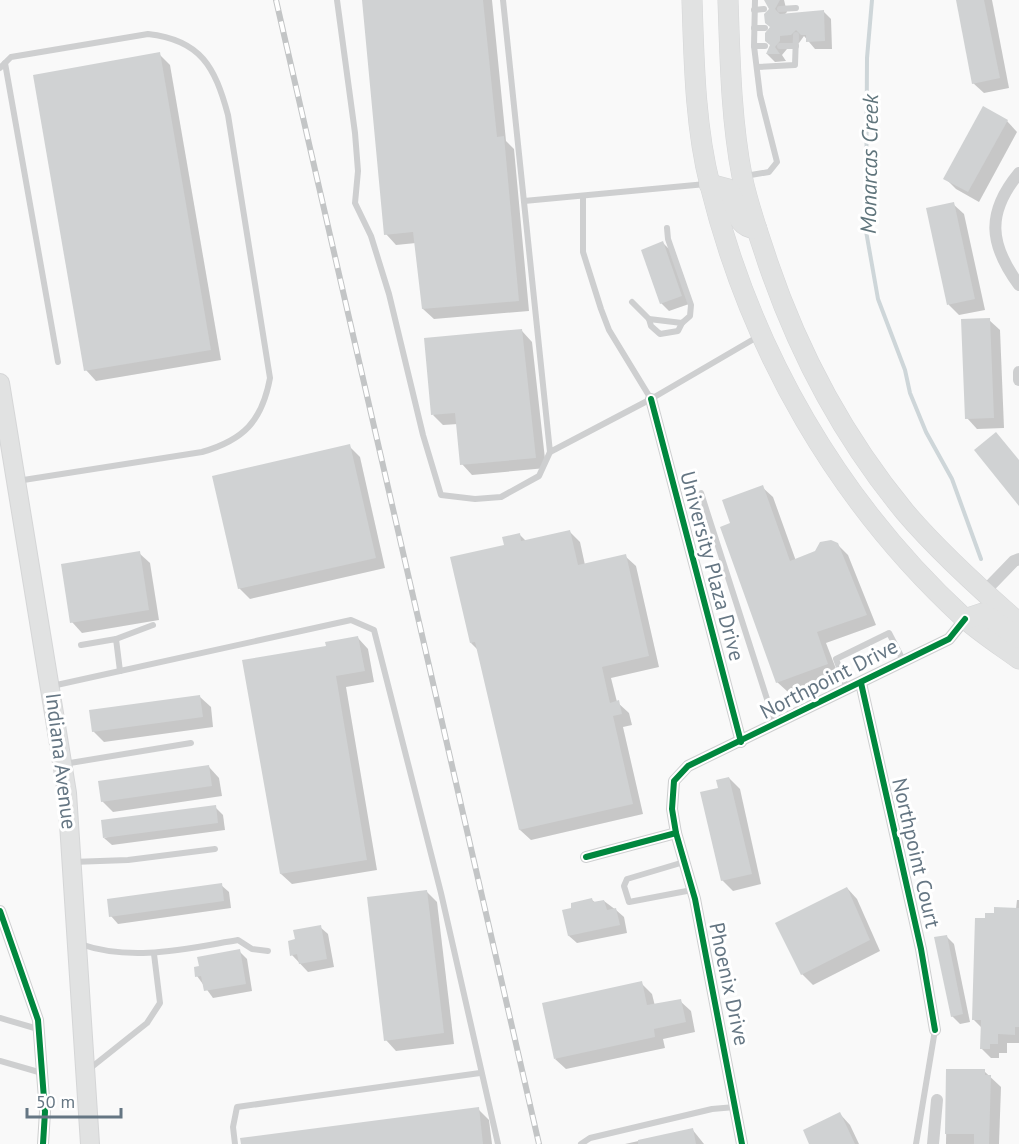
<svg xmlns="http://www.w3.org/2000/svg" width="1019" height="1144" viewBox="0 0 1019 1144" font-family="'PT Sans',sans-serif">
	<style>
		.shadow { fill: #0003 }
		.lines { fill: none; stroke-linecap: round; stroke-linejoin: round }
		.stream { stroke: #ced6d9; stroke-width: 4 }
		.building { fill: #d0d2d3 }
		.secondary-casing { stroke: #d5d6d7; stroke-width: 20 }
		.primary-casing { stroke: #d5d6d7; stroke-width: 21 }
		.service { stroke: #cecfd0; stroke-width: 6 }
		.minor { stroke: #cecfd0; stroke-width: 12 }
		.secondary { stroke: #e1e2e2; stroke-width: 18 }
		.primary { stroke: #e1e2e2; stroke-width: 20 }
		.rail-casing { stroke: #c3c5c6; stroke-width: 6 }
		.rail { stroke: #fff; stroke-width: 4; stroke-dasharray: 11; stroke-linecap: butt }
		.cycleway-casing { stroke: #fff; stroke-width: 10 }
		.cycleway { stroke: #00873e; stroke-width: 6 }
		.labels { text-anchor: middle; stroke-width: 6; stroke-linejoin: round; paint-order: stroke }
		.street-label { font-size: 21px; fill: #657683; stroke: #fff }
		.water-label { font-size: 22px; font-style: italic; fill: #60757c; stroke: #fff }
	</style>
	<rect width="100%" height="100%" fill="#f9f9f9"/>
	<!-- shadow -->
	<g class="shadow">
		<polygon points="363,0 492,0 506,141 514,149 529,311 434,319 423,309 416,243 396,245 386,234"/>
		<polygon points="766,0 784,0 787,12 784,15 823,11 831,19 832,49 815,49 804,36 799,43 787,43 787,49 782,55 786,61 775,62 767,54 772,45 771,9"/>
		<polygon points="957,0 992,0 1009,88 984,93 973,83"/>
		<polygon points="159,54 170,65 221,360 96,381 86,370"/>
		<polygon points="1007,121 1017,132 979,202 956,189 945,178"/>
		<polygon points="953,204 964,214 985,310 959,315 949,305"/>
		<polygon points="663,243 671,251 689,304 669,311 661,303"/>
		<polygon points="989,320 1000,330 1004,428 977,429 967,418"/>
		<polygon points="522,331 532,342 546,468 472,475 462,464 458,424 443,425 433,415"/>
		<polygon points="349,446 360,457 385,568 250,599 239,588"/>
		<polygon points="762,487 773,497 796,561 837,544 848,555 876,625 826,643 838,674 788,692 777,682 732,524"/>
		<polygon points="569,531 580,542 585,565 625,556 636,566 659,667 611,678 617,702 629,713 632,725 623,727 643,814 531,840 520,830 478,650 471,643 506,546 519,534 526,541"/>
		<polygon points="139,553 150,563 159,620 82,633 72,622"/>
		<polygon points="358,638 368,649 374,682 346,687 377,870 292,884 281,874 244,661 328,647"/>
		<polygon points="200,697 211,707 213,727 104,742 93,731"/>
		<polygon points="209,767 219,778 222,796 113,812 102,801"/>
		<polygon points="729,778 740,789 761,884 733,891 722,880 720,789"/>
		<polygon points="215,807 223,815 225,830 112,845 104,838"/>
		<polygon points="221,885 229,892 231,908 118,924 111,916"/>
		<polygon points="847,888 857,899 880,951 813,985 802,974"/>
		<polygon points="426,891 437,902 454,1044 396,1051 386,1040"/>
		<polygon points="592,900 596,903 604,901 616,910 624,917 627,933 577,943 569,936 573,909"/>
		<polygon points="1017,900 1019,900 1019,1043 1007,1043 1007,1053 999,1053 999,1058 991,1058 981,1048 982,1028 973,1019 986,920 1016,909"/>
		<polygon points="320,927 328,934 334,967 308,972 292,955 297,940"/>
		<polygon points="946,936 954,944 970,1022 960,1024 952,1016"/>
		<polygon points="239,951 247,959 252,991 213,998 197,976"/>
		<polygon points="641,983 652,994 655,1006 680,1001 691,1011 695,1032 663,1039 665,1048 566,1069 555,1059"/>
		<polygon points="947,1070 984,1071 1001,1087 999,1144 946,1144"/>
		<polygon points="478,1109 489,1120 492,1144 250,1144"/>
		<polygon points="840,1114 850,1125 859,1144 811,1144"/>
		<polygon points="692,1129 704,1144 625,1144"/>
	</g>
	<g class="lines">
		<!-- stream -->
		<polyline class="stream" points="872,0 867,58 866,231 878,299 905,370 910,393 926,432 952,479 981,559"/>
	</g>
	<!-- building -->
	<g class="building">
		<polygon points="362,0 483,0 497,137 504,136 519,301 422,309 413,232 384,235"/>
		<polygon points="764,0 780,0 775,9 780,14 824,10 825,41 806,42 806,35 801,35 796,30 791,35 780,36 780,41 775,47 780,54 766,54 770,45 765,41 765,33 770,27 765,23 764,14 769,9"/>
		<polygon points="956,0 984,0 1000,78 972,84"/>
		<polygon points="160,52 211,350 84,371 33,75"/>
		<polygon points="983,106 1008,120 968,192 943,179"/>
		<polygon points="954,202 975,299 947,305 926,208"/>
		<polygon points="663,241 682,296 660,304 641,250"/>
		<polygon points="990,318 994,418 965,419 961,319"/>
		<polygon points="522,329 536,458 460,465 455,413 431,415 424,338"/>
		<polygon points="996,432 1019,460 1019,506 974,450"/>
		<polygon points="350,444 376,558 238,589 212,476"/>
		<polygon points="763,485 790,561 815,551 820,542 831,540 838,543 867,615 817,632 828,664 776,683 720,527 730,523 722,500"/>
		<polygon points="570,530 578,565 626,554 649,656 602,667 610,703 619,700 622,714 613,716 633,804 519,830 475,642 470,643 450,557 504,545 502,537 520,533 521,541"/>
		<polygon points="140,551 149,610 70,623 61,564"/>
		<polygon points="358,636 365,671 336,676 367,860 280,874 242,660 326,646 325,642"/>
		<polygon points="200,695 203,717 92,732 89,710"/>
		<polygon points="209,765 212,786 101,802 98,781"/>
		<polygon points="729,777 752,874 721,881 700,792 718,788 716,780"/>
		<polygon points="216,805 218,823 103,838 101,820"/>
		<polygon points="222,883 224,901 109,917 107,899"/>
		<polygon points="847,887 870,940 801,975 775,923"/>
		<polygon points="427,890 444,1033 384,1041 367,897"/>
		<polygon points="592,898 593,902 604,900 607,910 616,908 620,925 568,936 562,910 571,908 571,903"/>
		<polygon points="994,907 1019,908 1019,1027 1015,1027 1015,1035 998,1034 998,1044 990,1044 990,1049 980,1049 981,1020 972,1020 975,918 985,918 985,913 994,913"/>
		<polygon points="321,925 327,959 299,964 297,954 290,956 288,941 295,939 293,930"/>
		<polygon points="947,935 963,1014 951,1017 934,937"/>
		<polygon points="240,949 246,984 204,991 201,976 195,977 194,967 199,966 197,957"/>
		<polygon points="642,981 647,1005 681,999 686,1022 654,1029 655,1037 554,1059 542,1003"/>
		<polygon points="946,1069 985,1069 985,1075 991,1075 989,1144 974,1144 974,1134 945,1134"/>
		<polygon points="479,1107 483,1144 241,1144 240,1138"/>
		<polygon points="840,1112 855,1144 809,1144 803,1130"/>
		<polygon points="693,1128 696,1144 638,1144 638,1140"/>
	</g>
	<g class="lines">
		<defs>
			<polyline id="secondary" points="0,383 67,793 90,1144"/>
			<g id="primary">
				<path d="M692 0C694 61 695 126 710 185 751 351 838 502 964 618 981 633 1001 646 1019 659"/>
				<path d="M728 0C730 59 731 119 742 176 748 206 759 235 768 263 799 354 844 438 905 512 939 552 980 589 1019 623"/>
				<path d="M709 184 728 189C739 204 732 227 757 229"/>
				<polyline points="965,619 983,613 1019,638"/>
			</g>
		</defs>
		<!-- secondary casing -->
		<use href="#secondary" class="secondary-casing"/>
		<!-- primary casing -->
		<use href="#primary" class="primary-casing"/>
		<!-- service -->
		<g class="service">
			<polyline points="337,0 355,133 358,171 355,203 371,236 389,294 423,435 441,495 475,499 501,497 539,476 550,452"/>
			<polyline points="503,0 550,452 651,399 759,336"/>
			<polyline points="780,9 796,8"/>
			<polyline points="754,10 764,9"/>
			<polyline points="754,28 765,28"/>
			<polyline points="754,46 765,46"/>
			<polyline points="780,46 796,46"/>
			<polyline points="5,63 58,362"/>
			<polyline points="757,67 795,65 796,35"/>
			<path d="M0 68 11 57 148 34C201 40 215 67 228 115L270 378C262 421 244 440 202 452L17 481"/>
			<polyline points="745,176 769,172 777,162 760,95 754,46 755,0"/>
			<polyline points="583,196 583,252 601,309 609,330 651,399"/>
			<polyline points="524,201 706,184"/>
			<polyline points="632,302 649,319 682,323 690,316 691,305 668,239 667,228"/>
			<polyline points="649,319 651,326 660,334 678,331 682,323"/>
			<polyline points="701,493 775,724"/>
			<polyline points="116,639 153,625"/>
			<polyline points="81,645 116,639 120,671"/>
			<polyline points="52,686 351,620 374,630 441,893 498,1144"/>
			<polyline points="847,689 836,659 889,633 903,660"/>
			<polyline points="64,764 191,743"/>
			<polyline points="72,862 128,860 215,849"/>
			<polyline points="684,862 627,879 624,886 629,902 692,890"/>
			<path d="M80 944C132 962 184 949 238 940L252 949 268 951"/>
			<polyline points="0,1018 38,1029"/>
			<polyline points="0,1061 42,1073"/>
			<polyline points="88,1070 147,1023 160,1003 154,954"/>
			<polyline points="235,1144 233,1127 237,1107 480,1073"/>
			<polyline points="581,1144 590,1138 712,1109 735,1107"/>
			<polyline points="916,1144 935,1030"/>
		</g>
		<!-- minor -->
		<g class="minor">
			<path d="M1019 173C986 213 989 244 1019 285"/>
			<polyline points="1019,372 1019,380"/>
			<polyline points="651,399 741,742"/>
			<polyline points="984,592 1014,561 1019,559"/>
			<polyline points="861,683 921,949 935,1030"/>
			<polyline points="676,833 695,899 742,1144"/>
			<polyline points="586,857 676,833 672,809 674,781 688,766 949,639 965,619"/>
			<polyline points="0,911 38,1020 45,1112 43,1144"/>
			<polyline points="933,1144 937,1100"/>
		</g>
		<!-- secondary -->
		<use href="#secondary" class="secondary"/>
		<!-- primary -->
		<use href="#primary" class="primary"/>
		<defs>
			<polyline id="rail" points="276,0 539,1144"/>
		</defs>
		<!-- rail casing -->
		<use href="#rail" class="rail-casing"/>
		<!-- rail -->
		<use href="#rail" class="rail"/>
		<defs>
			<g id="cycleway">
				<polyline points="651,399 741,742"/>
				<polyline points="861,683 921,949 935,1030"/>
				<polyline points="676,833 695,899 742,1144"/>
				<polyline points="586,857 676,833 672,809 674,781 688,766 949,639 965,619"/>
				<polyline points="0,911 38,1020 45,1112 43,1144"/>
			</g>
		</defs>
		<!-- cycleway casing -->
		<use href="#cycleway" class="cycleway-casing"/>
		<!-- cycleway -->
		<use href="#cycleway" class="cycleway"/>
	</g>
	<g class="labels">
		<!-- street labels -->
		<g class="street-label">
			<text transform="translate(712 566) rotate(75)" y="7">University Plaza Drive</text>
			<text transform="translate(829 679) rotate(-27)" y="7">Northpoint Drive</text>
			<text transform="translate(61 761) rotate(83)" y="7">Indiana Avenue</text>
			<text transform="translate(916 853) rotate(77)" y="7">Northpoint Court</text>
			<text transform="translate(729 984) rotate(78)" y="7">Phoenix Drive</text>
		</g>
		<!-- water labels -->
		<g class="water-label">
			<text transform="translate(869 164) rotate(-89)" y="8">Monarcas Creek</text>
		</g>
	</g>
	<!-- scale -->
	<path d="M27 1108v9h94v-9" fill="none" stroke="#657683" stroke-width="3"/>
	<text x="36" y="1108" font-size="18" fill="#657683" stroke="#ffffff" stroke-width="4.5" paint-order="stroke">50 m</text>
</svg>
